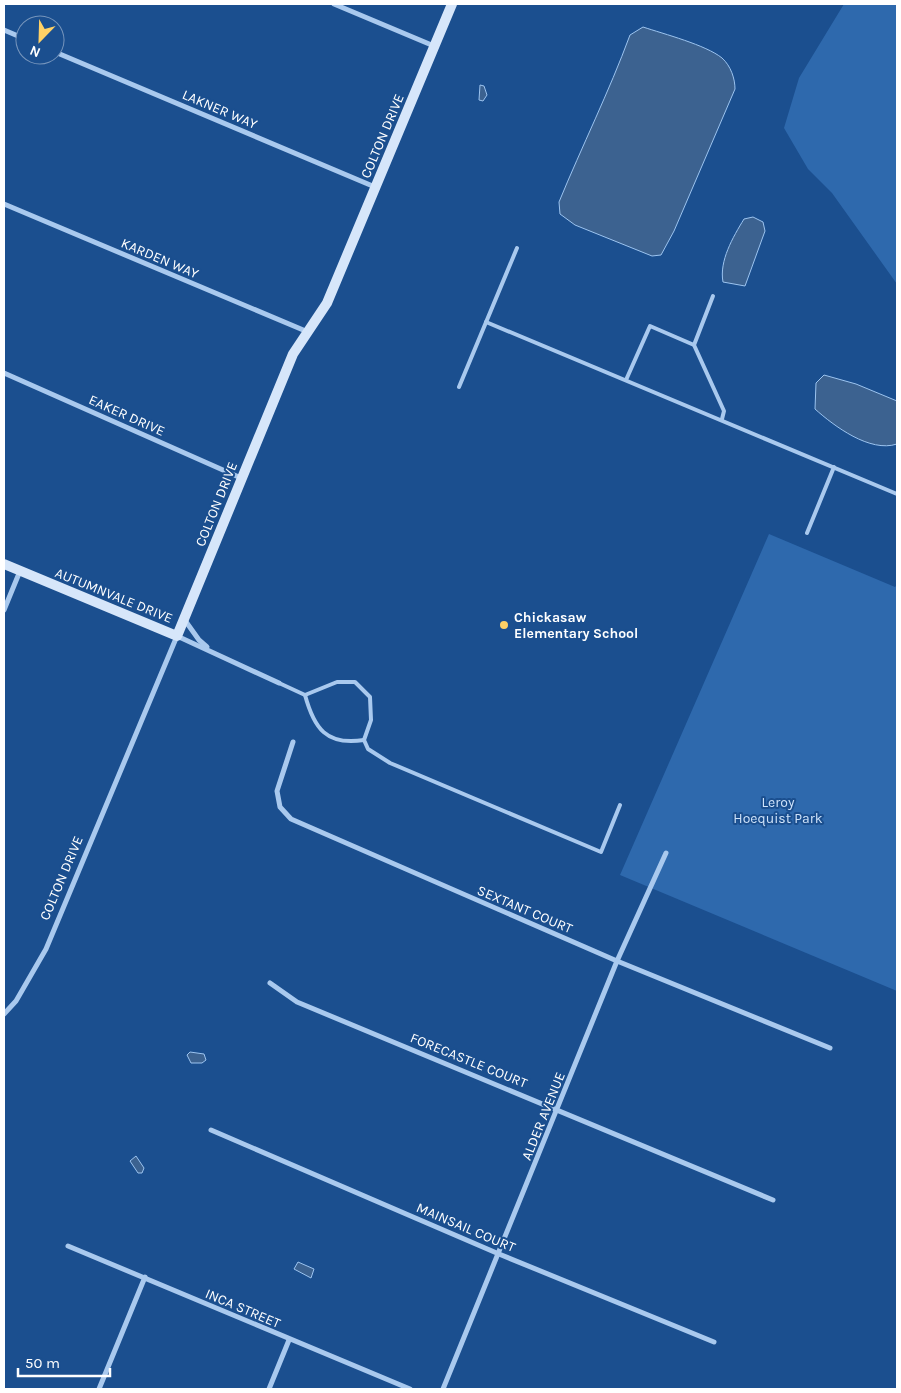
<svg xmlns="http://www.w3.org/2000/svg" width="901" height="1393" viewBox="0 0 901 1393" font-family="Karla,sans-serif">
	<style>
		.green { fill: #2e69ad }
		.water { fill: #3c6290; stroke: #9cc4f0 }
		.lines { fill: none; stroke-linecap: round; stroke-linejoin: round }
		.lane { stroke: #a9c9ee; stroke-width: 4 }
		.street { stroke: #a9c9ee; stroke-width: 5 }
		.secondary { stroke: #d6e6fa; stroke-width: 10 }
		.poi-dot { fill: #ffd166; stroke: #1b4f8f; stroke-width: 2 }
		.labels { text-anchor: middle; stroke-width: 4; stroke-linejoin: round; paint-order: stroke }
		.street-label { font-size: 14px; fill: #fff; stroke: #1b4f8f }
		.poi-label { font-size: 14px; font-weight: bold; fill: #fff; stroke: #1b4f8f; text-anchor: start }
		.park-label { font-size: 14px; fill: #cfe3fa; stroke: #1b4f8f }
	</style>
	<rect width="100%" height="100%" fill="#1b4f8f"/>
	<!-- green -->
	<g class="green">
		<polygon points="844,4 897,4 897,284 832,193 808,169 784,128 799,78"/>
		<polygon points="769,534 895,587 897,585 897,991 620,875"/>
	</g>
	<!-- water -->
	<g class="water">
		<path d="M643 27C664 34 706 45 722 58 731 66 735 79 735 89L674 231 661 255 652 256 575 225 560 214 559 202C582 146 609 92 630 35Z"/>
		<polygon points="480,85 484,86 487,95 483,101 479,100"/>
		<path d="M753 217 763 222 765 231 745 286 723 282C719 261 733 237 744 219Z"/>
		<path d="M824 375 856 384 897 401V444C870 453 834 426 815 409L816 383Z"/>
		<polygon points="190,1052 204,1054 206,1060 202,1063 191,1063 187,1055"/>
		<polygon points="136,1156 144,1168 142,1173 138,1173 130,1161"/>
		<polygon points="298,1262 314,1269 311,1278 294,1269"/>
	</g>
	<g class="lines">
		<!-- lane -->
		<g class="lane">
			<polyline points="486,322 897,494"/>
			<polyline points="694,345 713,296"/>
			<polyline points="626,380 650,326 694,345 724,411 722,419"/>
			<polyline points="459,387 517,248"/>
			<polyline points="807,533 834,467"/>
			<polyline points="279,683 305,695 337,682 355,682 370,697 371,720 364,740 368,749 390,763 601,852 620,805"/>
			<path d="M305 695C314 728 326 746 364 740"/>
		</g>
		<!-- street -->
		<g class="street">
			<polyline points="334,4 434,46"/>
			<polyline points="4,30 25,39"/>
			<polyline points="55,52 375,187"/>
			<polyline points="4,204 308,332"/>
			<polyline points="4,373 241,478"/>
			<polyline points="4,610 20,571"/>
			<polyline points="184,619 199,640 207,647"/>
			<polyline points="293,742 277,791 280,807 291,819 617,961 830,1048"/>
			<polyline points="270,983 297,1002 773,1200"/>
			<polyline points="4,1014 16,1001 46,949 177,636 279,683"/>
			<polyline points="211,1130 499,1254 714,1342"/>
			<polyline points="68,1246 410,1389"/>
			<polyline points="99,1389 145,1277"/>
			<polyline points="269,1389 289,1340"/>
			<polyline points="443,1389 617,961 666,853"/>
		</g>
		<!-- secondary -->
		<polyline class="secondary" points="4,564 177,636 293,354 327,303 452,4"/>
	</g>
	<!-- markers -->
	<circle class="poi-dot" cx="504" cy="625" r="5"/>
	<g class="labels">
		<!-- street labels -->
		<g class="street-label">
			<text transform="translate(220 109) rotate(23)" y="5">LAKNER WAY</text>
			<text transform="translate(382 136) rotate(-67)" y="5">COLTON DRIVE</text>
			<text transform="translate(160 258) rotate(23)" y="5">KARDEN WAY</text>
			<text transform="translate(127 415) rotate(24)" y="5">EAKER DRIVE</text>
			<text transform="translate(216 504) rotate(-68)" y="5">COLTON DRIVE</text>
			<text transform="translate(114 595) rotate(22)" y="5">AUTUMNVALE DRIVE</text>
			<text transform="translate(61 878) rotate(-67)" y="5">COLTON DRIVE</text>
			<text transform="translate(525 909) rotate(23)" y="5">SEXTANT COURT</text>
			<text transform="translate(469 1060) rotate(22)" y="5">FORECASTLE COURT</text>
			<text transform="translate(543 1116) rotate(-68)" y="5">ALDER AVENUE</text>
			<text transform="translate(466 1227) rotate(23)" y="5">MAINSAIL COURT</text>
			<text transform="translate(243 1308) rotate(23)" y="5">INCA STREET</text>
		</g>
		<!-- poi labels -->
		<g class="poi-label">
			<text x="514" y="622">Chickasaw<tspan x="514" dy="16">Elementary School</tspan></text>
		</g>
		<!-- park labels -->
		<g class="park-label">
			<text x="778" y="807">Leroy<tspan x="778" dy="16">Hoequist Park</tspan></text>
		</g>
	</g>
	<!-- border -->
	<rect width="901" height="1393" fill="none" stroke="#ffffff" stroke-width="10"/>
	<!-- north arrow -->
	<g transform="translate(40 40) rotate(203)"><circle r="24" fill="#1b4f8f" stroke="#7695bc"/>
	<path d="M0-4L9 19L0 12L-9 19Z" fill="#ffd166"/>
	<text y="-8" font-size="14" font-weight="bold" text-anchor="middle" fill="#ffffff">N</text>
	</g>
	<!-- scale -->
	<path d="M18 1368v8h92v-8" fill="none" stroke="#ffffff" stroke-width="2.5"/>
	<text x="25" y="1368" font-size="15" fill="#ffffff" stroke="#1b4f8f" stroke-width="4" paint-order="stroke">50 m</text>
</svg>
